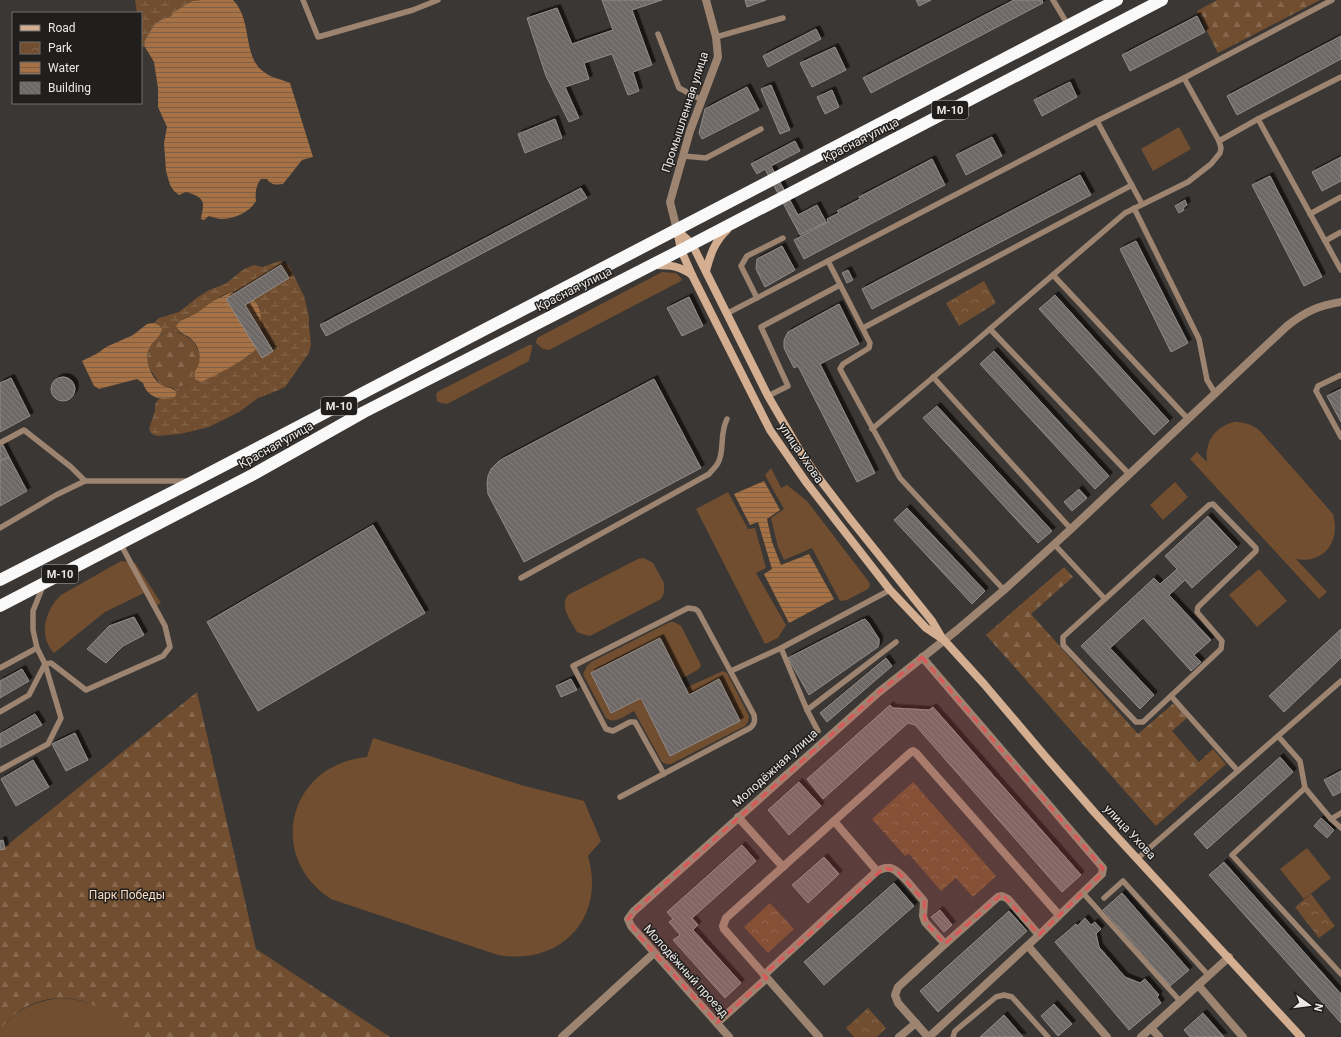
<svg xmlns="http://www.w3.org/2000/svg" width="1341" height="1037" viewBox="0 0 1341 1037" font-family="Roboto,sans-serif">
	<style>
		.grass { fill: #714e2f }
		.forest { fill: url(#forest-firs) }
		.wetland { fill: url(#wetland-marsh) }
		.park { fill: url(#park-crowns) }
		.water { fill: url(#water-rules) }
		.building { fill: url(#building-back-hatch); stroke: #908b88; filter: url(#shadow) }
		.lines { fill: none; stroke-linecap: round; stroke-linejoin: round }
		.lane { stroke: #9c8471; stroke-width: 5.5 }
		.street { stroke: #9c8471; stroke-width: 8 }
		.secondary { stroke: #d4ae90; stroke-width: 8 }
		.highway { stroke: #f9f9f9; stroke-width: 12 }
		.marked { fill: #db5858; fill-opacity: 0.2; stroke: #db5858; stroke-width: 3; stroke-dasharray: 8 5; stroke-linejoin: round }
		.labels { text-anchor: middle; stroke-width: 3; stroke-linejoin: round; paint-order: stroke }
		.shield { fill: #201f1d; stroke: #adacaa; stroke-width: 1 }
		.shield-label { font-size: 11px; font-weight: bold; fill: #eae8e6 }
		.street-label { font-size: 12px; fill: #eae8e6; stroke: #201f1d }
		.park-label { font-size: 12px; fill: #f9dac2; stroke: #201f1d }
	</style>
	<defs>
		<pattern id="forest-firs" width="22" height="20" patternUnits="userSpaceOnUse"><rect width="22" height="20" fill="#714e2f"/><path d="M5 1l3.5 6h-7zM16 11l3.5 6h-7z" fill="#85684d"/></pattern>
		<pattern id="wetland-marsh" width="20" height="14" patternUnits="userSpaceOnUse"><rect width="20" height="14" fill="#714e2f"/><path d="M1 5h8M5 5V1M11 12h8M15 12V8" fill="none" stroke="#85684d"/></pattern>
		<pattern id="park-crowns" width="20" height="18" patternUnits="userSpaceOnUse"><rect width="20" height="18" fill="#714e2f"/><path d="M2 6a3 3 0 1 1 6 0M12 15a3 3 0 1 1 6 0" fill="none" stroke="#85684d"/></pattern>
		<pattern id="water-rules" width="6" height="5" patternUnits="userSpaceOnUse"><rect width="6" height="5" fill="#a57145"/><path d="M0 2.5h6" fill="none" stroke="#7f6045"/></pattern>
		<pattern id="building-back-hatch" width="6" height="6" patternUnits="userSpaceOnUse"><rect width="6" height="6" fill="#6e6966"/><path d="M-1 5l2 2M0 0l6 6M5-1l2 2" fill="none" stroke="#837e7c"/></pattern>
		<filter id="shadow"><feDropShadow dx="3.5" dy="-3.5" stdDeviation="0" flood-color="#0009"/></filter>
	</defs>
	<rect width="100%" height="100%" fill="#3b3734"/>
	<!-- grass -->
	<g class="grass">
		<polygon points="1179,127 1191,149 1153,171 1141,149"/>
		<polygon points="662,272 676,273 682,279 681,281 549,350 543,349 536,343 537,338"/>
		<polygon points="529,345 532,345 532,348 529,361 447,404 441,403 437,401 436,394 439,391"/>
		<path d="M1234 422C1244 422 1252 424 1260 431L1333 514C1341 541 1324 564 1296 559L1327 592 1319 599 1190 459 1197 452 1207 462C1205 442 1214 427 1234 422Z"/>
		<polygon points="771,468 781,488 787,485 807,501 869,582 870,584 868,589 847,600 840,601 812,548 784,560 778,547 771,518 784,509 765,475"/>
		<polygon points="1175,482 1188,497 1163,520 1150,505"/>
		<polygon points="728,492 748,529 755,528 766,568 756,573 786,625 778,638 765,644 696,509"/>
		<path d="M644 558 653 563 664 583V593L661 599 590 636 582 634 577 632C571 620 559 607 568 595L638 559Z"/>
		<path d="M121 561 135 563 161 603 152 608 144 593 105 612 54 653C38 636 45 610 61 595Z"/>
		<polygon points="1259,569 1287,601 1257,627 1229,595"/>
		<path d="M670 622H674L681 626 701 665 699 669 681 679 660 638 611 713 641 698 670 756 740 721 719 679 689 695 685 688 723 671 727 673 749 716 748 722 745 726 671 764H666L662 762 634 711C626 715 615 725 606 718L583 674 587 666 591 662Z"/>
		<path d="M373 738 521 785 584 801 601 841 588 856C606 918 561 966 498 955L331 899C265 856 289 764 367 757Z"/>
		<polygon points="1307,848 1331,878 1304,899 1280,869"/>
		<path d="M59 998C92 1000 111 1009 130 1037H0V1030C16 1009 34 1002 59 998Z"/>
	</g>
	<!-- forest -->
	<g class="forest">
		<polygon points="1217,0 1320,0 1218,53 1197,11"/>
		<path d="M171 331C185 334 195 339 199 353 200 357 201 361 200 365 199 369 191 380 189 384L174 388 167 387 160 384 150 369 147 361 149 348 157 338 161 334Z"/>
		<polygon points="1064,567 1073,577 1031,614 1138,734 1174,703 1187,718 1172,731 1199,762 1213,749 1226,764 1156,826 986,635"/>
		<path d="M197 692 256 949 390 1037H130C99 990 35 983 0 1030V851Z"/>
	</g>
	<!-- wetland -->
	<g class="wetland">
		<polygon points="135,0 201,0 192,1 171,16 159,21 154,25 144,42 145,47 141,46 141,13 137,13"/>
		<path d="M280 261 289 266 304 296 309 317V326L311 344 309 353 285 387 274 392 258 398 239 412 209 427 180 434 157 436 152 434 149 429 155 411V404L159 399H168L177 392 174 388 189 384 190 377 195 371V379L249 356 261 328 260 308C255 304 246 294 240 292 226 287 208 307 197 313 189 317 181 318 176 326L180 333 171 331 161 334 162 329 159 325 154 323 159 318 179 312 198 297 209 290 225 284 244 269 254 265 262 267Z"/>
	</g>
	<!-- park -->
	<g class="park">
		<polygon points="984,281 996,303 959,326 946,303"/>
		<polygon points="913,782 996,876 973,897 956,878 941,891 909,854 905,856 872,819"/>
		<polygon points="1311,894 1335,926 1319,938 1295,907"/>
		<polygon points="770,903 794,929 768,953 744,927"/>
		<polygon points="868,1008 886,1028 877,1037 854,1037 846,1028"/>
	</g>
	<!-- water -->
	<g class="water">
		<path d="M201 0H233C253 20 242 57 264 72 271 78 281 79 290 83L313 157 302 160 283 184C276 185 271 185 267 179H261C256 185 255 194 256 201 250 212 234 219 222 219 218 219 213 217 209 216L204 220 201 219C201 215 203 211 203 206 204 197 193 194 186 192L179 195 174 191 170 185 166 171 164 143 167 127 158 107V88L154 62 145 47 144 42 154 25 159 21 171 16 174 12 192 1Z"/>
		<path d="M231 292C242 292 254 296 259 308 261 312 261 318 261 323 262 332 260 342 255 350 247 359 213 377 201 382L195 379V371C202 363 201 349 193 341 187 333 182 337 176 326L180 321 197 313 213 301Z"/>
		<path d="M154 323 159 325 162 329C161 337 154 340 150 347 143 358 151 377 160 384 166 388 172 387 177 392L175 397C161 402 147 397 143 383L137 379 99 389 94 386 82 361 98 353 106 347 133 335 147 324Z"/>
		<polygon points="764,481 780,510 767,519 772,542 781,565 809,554 834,599 789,623 764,574 772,569 758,522 750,525 734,494"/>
	</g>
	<!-- building -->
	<g class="building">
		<polygon points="602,0 662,0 632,10 652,65 633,72 639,91 628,95 612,54 584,63 589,79 565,87 579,118 569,122 546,76 527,18 557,8 572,44 613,30"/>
		<polygon points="745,0 766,0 747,7"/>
		<polygon points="916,0 931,0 919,6"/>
		<polygon points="1014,0 1042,0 1043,3 871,93 863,78"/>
		<polygon points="1197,16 1205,32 1130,71 1122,55"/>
		<polygon points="816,29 821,39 768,67 763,56"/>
		<polygon points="1341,36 1341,59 1237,115 1227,96"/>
		<polygon points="835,47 846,70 812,87 800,63"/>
		<polygon points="1070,82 1077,97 1042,116 1034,100"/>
		<polygon points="771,85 790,130 780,134 761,89"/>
		<polygon points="747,87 759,110 702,139 699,133 705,109"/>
		<polygon points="832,90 839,107 825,114 817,97"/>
		<polygon points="555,119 562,138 525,153 518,134"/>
		<polygon points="992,137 1002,156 966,175 956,155"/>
		<polygon points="795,141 800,151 771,166 798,215 817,205 826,222 800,235 765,169 757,174 751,164"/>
		<polygon points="1341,157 1341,181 1322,191 1312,172"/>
		<polygon points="932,159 945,185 804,259 794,240 828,222 827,219 839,213 837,211 860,199 859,197"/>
		<polygon points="1080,175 1091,195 872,309 862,289"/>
		<polygon points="1270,176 1322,277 1304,286 1252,185"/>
		<polygon points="581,188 587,198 326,336 320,325"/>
		<polygon points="1185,200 1187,205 1183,208 1184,210 1179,213 1175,206"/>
		<polygon points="1136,241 1188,343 1171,352 1120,249"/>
		<polygon points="782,246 795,270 765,287 756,269 757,259"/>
		<polygon points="281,265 289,278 245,305 273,351 262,358 226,299"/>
		<polygon points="848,270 853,280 847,283 842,273"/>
		<polygon points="1055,295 1169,421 1154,435 1039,309"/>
		<polygon points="689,297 703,326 682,336 667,308"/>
		<polygon points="839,304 859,344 820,364 875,473 857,482 798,366 794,368 784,348 784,340 788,332"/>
		<polygon points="994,351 1109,476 1095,489 980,364"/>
		<circle cx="63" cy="389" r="12"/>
		<polygon points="11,378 30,416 0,432 0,383"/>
		<polygon points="654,379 701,468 524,562 488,494 487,484 488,476 491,469 499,461 504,458"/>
		<polygon points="1341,389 1341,422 1327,396"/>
		<polygon points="937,406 1052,531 1038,543 923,418"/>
		<polygon points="3,445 9,457 0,461 0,447"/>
		<polygon points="9,457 27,491 0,506 0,461"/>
		<polygon points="1079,489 1087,498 1072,511 1064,502"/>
		<polygon points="907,508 985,591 972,604 894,520"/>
		<polygon points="1208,516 1237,547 1192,588 1185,580 1169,595 1211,640 1194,655 1201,662 1191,671 1143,618 1110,648 1154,695 1140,709 1081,646 1154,578 1160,584 1177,569 1165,556"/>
		<polygon points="373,525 425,613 258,711 207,622"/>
		<polygon points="134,617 144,635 123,646 106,663 87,649 109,626"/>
		<polygon points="865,619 868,622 879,639 879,643 878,647 809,695 788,658 862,620"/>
		<polygon points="1341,629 1341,658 1284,712 1269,696"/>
		<polygon points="660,638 689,695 719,679 740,721 670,756 641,698 611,713 591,673"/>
		<polygon points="886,658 892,666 827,722 820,713"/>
		<polygon points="22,669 29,681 0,698 0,681"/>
		<polygon points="571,679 577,690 561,697 556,686"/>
		<polygon points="890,705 893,708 929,710 933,707 1081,875 1062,892 915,725 908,723 823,799 807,779"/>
		<polygon points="35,714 42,725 0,748 0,734"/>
		<polygon points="75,733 88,760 66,771 52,744"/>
		<polygon points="1280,757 1293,772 1207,849 1194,834"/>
		<polygon points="33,760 49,787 16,806 1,779"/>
		<polygon points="1341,771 1341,792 1333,796 1324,780"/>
		<polygon points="799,782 821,806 789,835 768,810"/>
		<polygon points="1321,818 1334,830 1327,838 1314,826"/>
		<polygon points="3,840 5,849 0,850 0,841"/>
		<polygon points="742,845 756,861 692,918 698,925 693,930 741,983 725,998 673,940 680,935 669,922 673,919 667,912"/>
		<polygon points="824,857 839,874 808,903 792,885"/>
		<polygon points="1224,862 1341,994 1341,1023 1209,875"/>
		<polygon points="894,883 914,906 824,985 804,962"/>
		<polygon points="1122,893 1189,970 1170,986 1103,910"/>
		<polygon points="940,910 952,925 944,932 931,917"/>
		<polygon points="1009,911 1027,931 938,1012 920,991"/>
		<polygon points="1085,918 1091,925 1095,922 1101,929 1096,934 1099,947 1125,977 1140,983 1145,979 1159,995 1157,997 1161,1003 1129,1030 1055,942 1076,924 1077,926"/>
		<polygon points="1054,1004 1072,1024 1058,1036 1041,1016"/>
		<polygon points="1203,1013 1224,1037 1190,1037 1184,1030"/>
		<polygon points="1004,1015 1023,1037 980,1037"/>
	</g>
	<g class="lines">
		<!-- lane -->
		<g class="lane">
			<polyline points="303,0 318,37 413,10 438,0"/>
			<polyline points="1053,0 1068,25"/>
			<polyline points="658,34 679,88 702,100"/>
			<polyline points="716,37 783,18"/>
			<polyline points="1258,119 1341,270"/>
			<polyline points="1097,121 1142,204"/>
			<polyline points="1219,141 1258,119 1341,77"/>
			<polyline points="683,156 706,158 761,129"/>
			<polyline points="1134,208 1199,339 1207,380 1215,393"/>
			<polyline points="1310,214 1341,197"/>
			<polyline points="1325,241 1341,232"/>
			<polyline points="828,261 870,343 869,348 843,364 840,369 900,478 1004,590"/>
			<polyline points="1053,275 1188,419"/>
			<polyline points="757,298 741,266 747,256 783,238"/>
			<polyline points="726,314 1097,121 1184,78 1332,0"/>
			<polyline points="863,328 1132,185"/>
			<polyline points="990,329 1129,474"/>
			<polyline points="1341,375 1318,386 1316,391 1341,437"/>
			<polyline points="933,377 1071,529"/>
			<polyline points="768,396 788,386 761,327 840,285"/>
			<polyline points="872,429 969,347 1125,213 1188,182 1211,164 1220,153 1221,148 1219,141 1184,78"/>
			<polyline points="0,443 24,430 71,467 85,481"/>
			<polygon points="1213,504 1256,548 1256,551 1198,607 1197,612 1222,641 1221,649 1143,722 1136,722 1063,645 1063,637 1209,505"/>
			<polyline points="0,528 56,495 85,481 188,481"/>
			<polyline points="1054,544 1105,599"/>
			<path d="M521 578 709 474C712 470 716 467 718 463 725 450 719 435 727 419"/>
			<polyline points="781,648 807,710 818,731"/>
			<polyline points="0,668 37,648"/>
			<polyline points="731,671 781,648 890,590"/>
			<polyline points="1171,696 1238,771"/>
			<polyline points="807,710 896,642"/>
			<polyline points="0,712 29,695 45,664 51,663 86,690 163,656 170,647 165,626 120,543"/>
			<polyline points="1278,736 1300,761 1305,788 1331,819 1341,828"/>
			<polyline points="0,770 48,744 61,718 45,664 37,648 33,630 33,611 43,586"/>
			<polyline points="1305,788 1232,855 1341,974"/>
			<path d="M620 797 750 728C755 724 755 721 754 715L698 611 695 609 688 608 573 666 606 729 613 731 630 722H635L664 774"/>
			<polyline points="1331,819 1341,813"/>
			<polyline points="1138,858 1341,681"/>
			<polyline points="1083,893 1180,1001"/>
			<polyline points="1104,898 1123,881 1209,976"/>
			<polyline points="953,1037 955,1031 996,997 1004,995 1012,997 1048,1037"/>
		</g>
		<!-- street -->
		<g class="street">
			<polyline points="677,230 670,202 690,131 718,57 716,37 706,0"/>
			<polyline points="922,657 1103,868 1102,874 1039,935 929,1037"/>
			<polyline points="738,817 783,867"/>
			<path d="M834 821 877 871C882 869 885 867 890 868 901 870 916 893 924 901L923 916 925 922 945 944"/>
			<polyline points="1028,946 1107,1037"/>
			<polyline points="764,975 877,871"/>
			<polyline points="1198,985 1243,1037"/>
			<polyline points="717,1023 767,978"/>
			<polyline points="562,1037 654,953"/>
			<path d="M729 1037 631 926 628 919 633 912 879 692 957 630 1004 590 1071 529 1287 326C1306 311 1318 306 1341 302"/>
			<polyline points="819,1037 724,929 723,926 726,918 911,752 913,751 916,753 1059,915"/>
			<polyline points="899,1037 916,1023"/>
			<polyline points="928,1037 898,1003 895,995 898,987 945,944 998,897 1002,896 1008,899 1039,935"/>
			<polyline points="1141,1037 1151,1028"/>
			<polyline points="1159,1037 1151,1028 1229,957"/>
		</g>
		<!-- secondary -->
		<g class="secondary">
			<polyline points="677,230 681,250 692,275 770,430 806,482 890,590 926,628 944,640 984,684 1045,756 1095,813 1301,1037"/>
			<polyline points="677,230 692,244 768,396 800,451 815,473 851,520 932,621 942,638"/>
			<path d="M656 265C670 265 680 266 692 275"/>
			<path d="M706 271C710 255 715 241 727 230"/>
		</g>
		<!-- highway -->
		<g class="highway">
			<polyline points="0,580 194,481 1117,0"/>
			<polyline points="0,606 254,474 364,412 681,250 1162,0"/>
		</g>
	</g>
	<!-- marked area -->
	<path class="marked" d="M922 657 1103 868 1102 874 1039 935 1002 894 945 944 925 922 924 901 897 871 884 868 764 975 767 978 717 1023 638 935 628 919 633 912 879 692Z"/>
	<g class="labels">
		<!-- shield labels -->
		<g class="shield">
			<rect x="932" y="101" width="36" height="18" rx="3"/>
			<rect x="321" y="397" width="36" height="18" rx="3"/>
			<rect x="42" y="565" width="36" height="18" rx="3"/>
		</g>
		<g class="shield-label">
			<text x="950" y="114">М-10</text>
			<text x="339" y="410">М-10</text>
			<text x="60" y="578">М-10</text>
		</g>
		<!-- street labels -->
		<g class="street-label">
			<text transform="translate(685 112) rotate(-72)" y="4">Промышленная улица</text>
			<text transform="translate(861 140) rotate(-27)" y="4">Красная улица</text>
			<text transform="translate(574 289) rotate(-27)" y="4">Красная улица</text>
			<text transform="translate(276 445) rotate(-29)" y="4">Красная улица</text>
			<text transform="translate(801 453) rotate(56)" y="4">улица Ухова</text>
			<text transform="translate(775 768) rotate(-42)" y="4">Молодёжная улица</text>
			<text transform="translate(1130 832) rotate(47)" y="4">улица Ухова</text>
			<text transform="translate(686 971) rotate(48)" y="4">Молодёжный проезд</text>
		</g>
		<!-- park labels -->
		<g class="park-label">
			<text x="127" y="899">Парк Победы</text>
		</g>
	</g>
	<!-- legend -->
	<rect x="12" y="12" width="130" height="92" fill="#201f1d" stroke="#716f6d"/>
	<rect x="20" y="25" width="20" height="6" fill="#d4ae90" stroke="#716f6d"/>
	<text x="48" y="32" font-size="12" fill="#eae8e6">Road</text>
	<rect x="20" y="42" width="20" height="12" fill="url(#park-crowns)" stroke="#716f6d"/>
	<text x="48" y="52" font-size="12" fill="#eae8e6">Park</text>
	<rect x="20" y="62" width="20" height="12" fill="url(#water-rules)" stroke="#716f6d"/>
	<text x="48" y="72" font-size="12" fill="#eae8e6">Water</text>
	<rect x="20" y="82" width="20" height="12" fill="url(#building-back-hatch)" stroke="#716f6d"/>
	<text x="48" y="92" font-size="12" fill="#eae8e6">Building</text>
	<!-- north arrow -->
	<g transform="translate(1309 1005) rotate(104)" stroke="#201f1d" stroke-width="3" paint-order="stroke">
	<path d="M0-3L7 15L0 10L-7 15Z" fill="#eae8e6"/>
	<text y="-6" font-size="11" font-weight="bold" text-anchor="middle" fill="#eae8e6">N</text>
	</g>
</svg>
